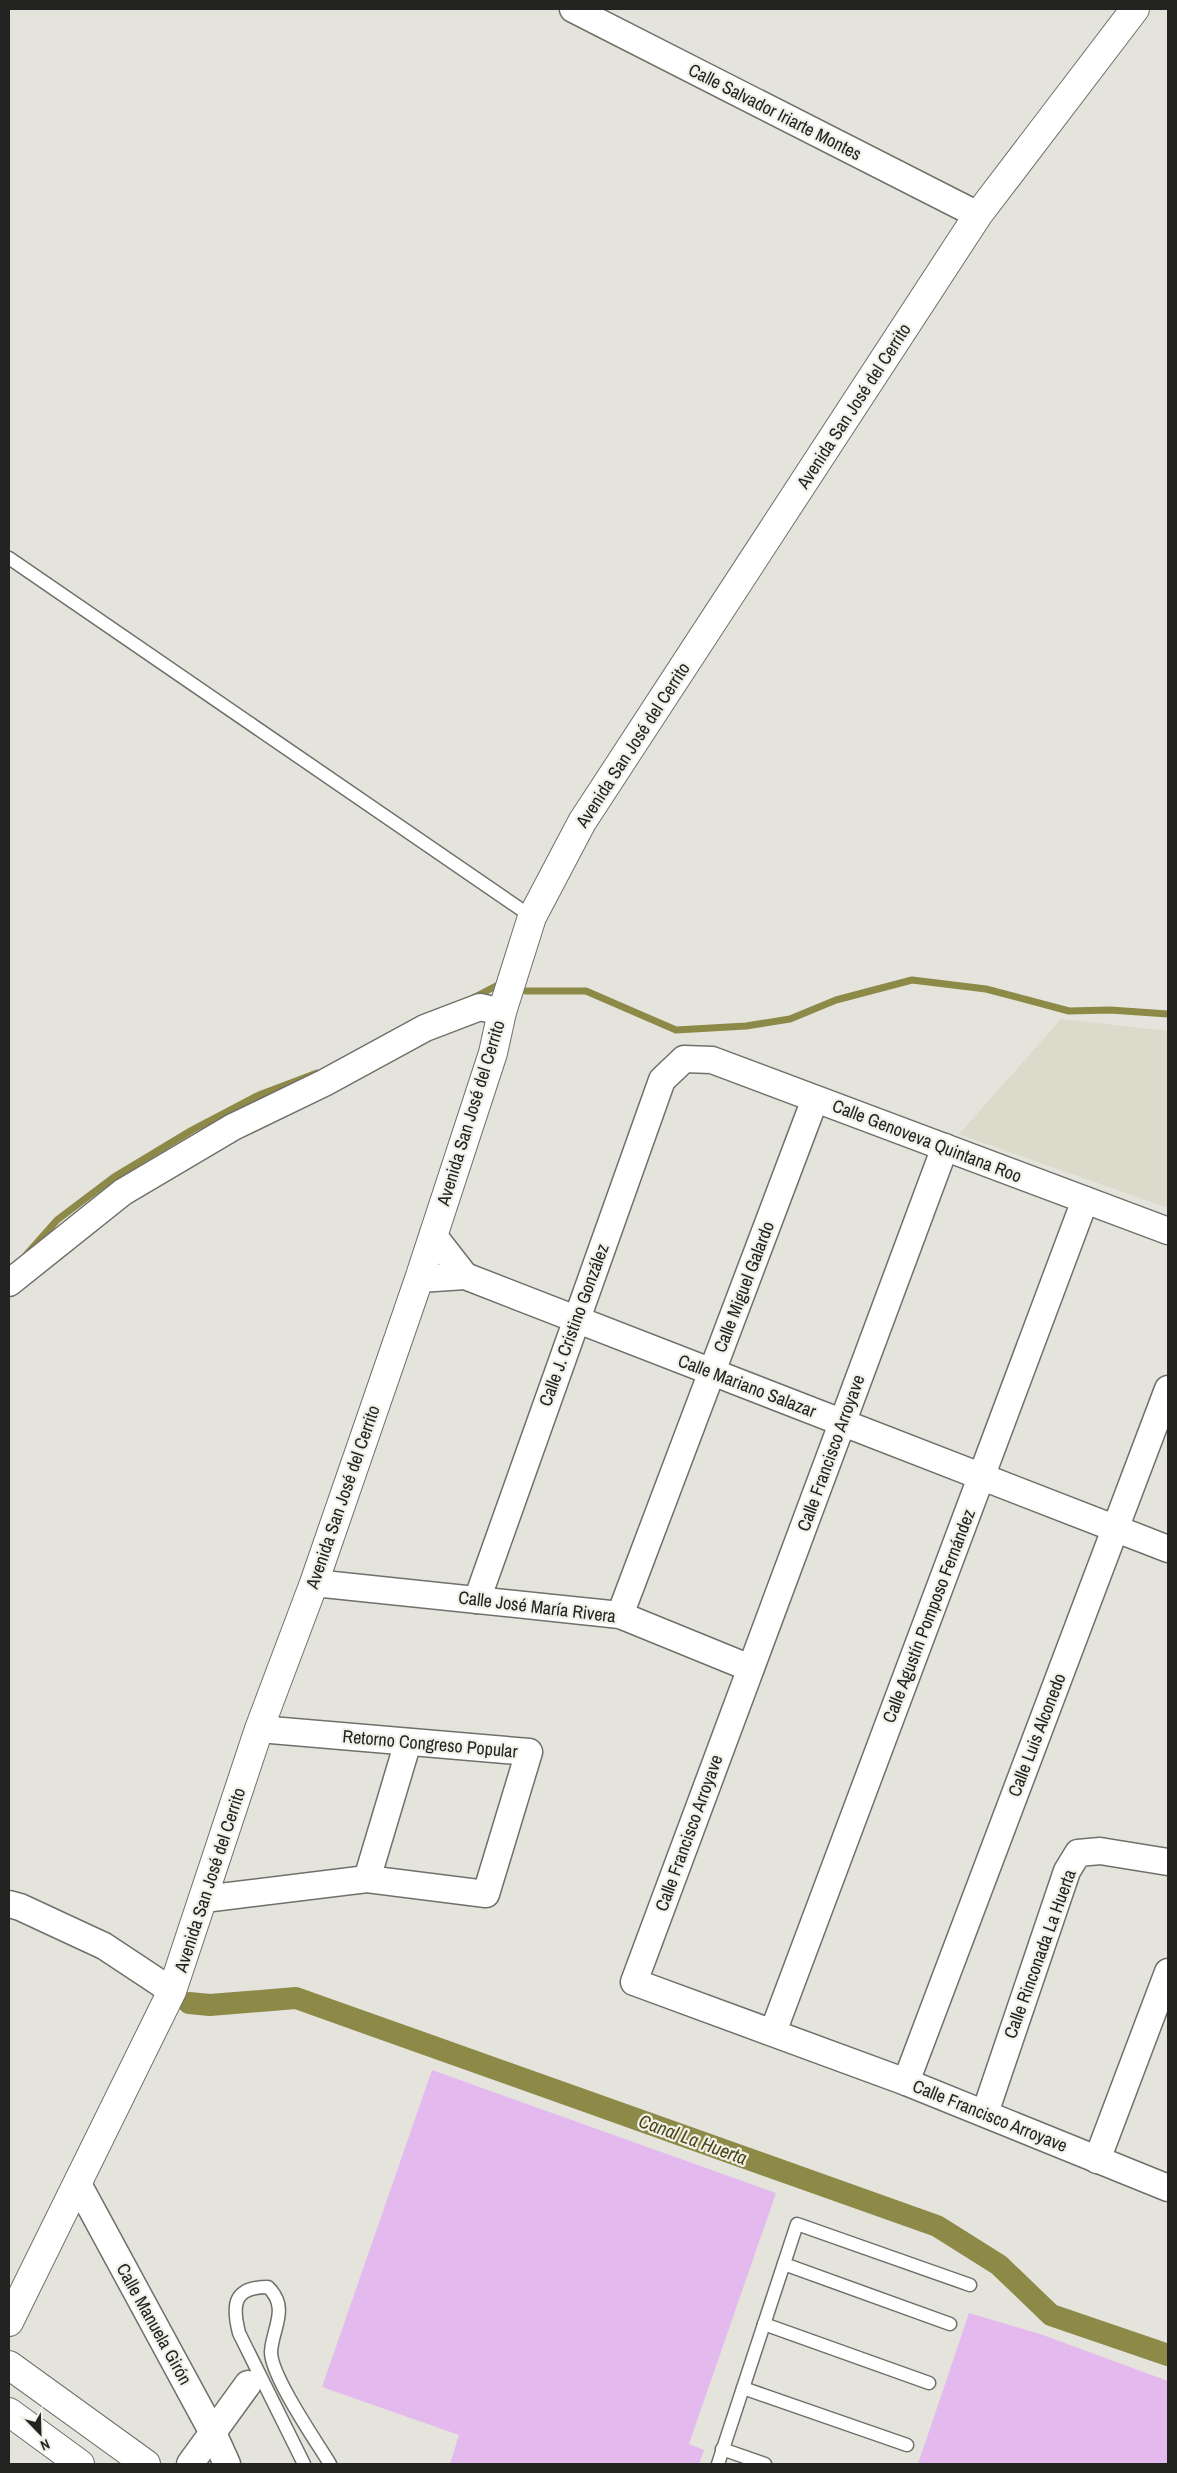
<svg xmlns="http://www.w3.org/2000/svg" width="1177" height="2473" viewBox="0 0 1177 2473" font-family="'Archivo Narrow',sans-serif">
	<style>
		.built { fill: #dbdbcc }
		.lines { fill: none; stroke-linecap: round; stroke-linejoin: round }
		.stream { stroke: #8d8947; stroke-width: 7 }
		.canal { stroke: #8d8947; stroke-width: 22 }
		.building { fill: #e4b9ee }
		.lane-casing { stroke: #70706a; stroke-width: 15 }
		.street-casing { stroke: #70706a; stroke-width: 29 }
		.secondary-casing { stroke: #70706a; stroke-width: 30 }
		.lane { stroke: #fff; stroke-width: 12 }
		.street { stroke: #fff; stroke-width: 26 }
		.secondary { stroke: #fff; stroke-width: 28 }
		.labels { text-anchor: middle; stroke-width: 4.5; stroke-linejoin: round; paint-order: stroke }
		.street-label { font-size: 18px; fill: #232321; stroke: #f1f1ea }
		.water-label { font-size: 19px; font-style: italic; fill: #4a4714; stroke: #f1f1ea }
	</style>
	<rect width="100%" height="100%" fill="#e4e4dd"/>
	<!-- built -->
	<polygon class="built" points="1061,1019 1168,1031 1168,1208 959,1134"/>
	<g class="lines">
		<!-- stream -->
		<g class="stream">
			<polyline points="526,991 586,991 676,1030 746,1026 790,1019 836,1000 912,980 986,989 1069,1011 1110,1010 1168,1014"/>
			<polyline points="473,998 498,985"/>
			<polyline points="26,1255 57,1220 114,1177 192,1130 259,1095 317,1073"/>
		</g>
		<!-- canal -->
		<polyline class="canal" points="189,2003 210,2005 296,1998 937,2226 999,2265 1051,2315 1168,2355"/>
	</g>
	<!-- building -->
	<g class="building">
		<polygon points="432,2070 776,2193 689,2444 704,2450 699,2464 450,2464 459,2435 322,2387"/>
		<polygon points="969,2313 1040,2334 1168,2381 1168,2464 918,2464"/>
	</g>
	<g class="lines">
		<defs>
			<g id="lane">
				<polyline points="9,558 532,917"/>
				<polyline points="784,2264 950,2324"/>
				<polyline points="764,2324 929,2383"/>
				<polyline points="743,2388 907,2445"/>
				<polyline points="722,2449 765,2464"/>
				<path d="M304 2464 239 2333C232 2305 233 2287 268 2287 290 2308 272 2329 271 2352 271 2376 316 2441 330 2464"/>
				<polyline points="718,2464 797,2224 970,2285"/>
			</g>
			<g id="street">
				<polyline points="573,9 978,215"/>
				<polyline points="945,1147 634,1982 906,2082 1168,2188"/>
				<polyline points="433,1235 465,1276"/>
				<polyline points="419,1279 465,1276 1168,1549"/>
				<polyline points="9,1283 123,1192 233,1127 324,1083 425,1028 480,1007 502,1012"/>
				<polyline points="314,1583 620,1615 750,1668"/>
				<polyline points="477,1600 662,1080 684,1059 712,1060 1168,1231"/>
				<polyline points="620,1615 815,1099"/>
				<polyline points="367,1879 408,1742"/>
				<polyline points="204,1899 367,1879 486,1894 529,1752 259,1729"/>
				<polyline points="9,1904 20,1907 104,1946 172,1991"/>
				<polyline points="773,2032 1085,1200"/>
				<polyline points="906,2082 1168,1389"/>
				<polyline points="985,2113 1067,1871 1078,1853 1100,1851 1168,1862"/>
				<polyline points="1097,2160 1168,1972"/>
				<polyline points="78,2184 213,2433 227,2464"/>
				<polyline points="190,2464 248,2384"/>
			</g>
			<g id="secondary">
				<polyline points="9,2322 172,1991 259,1729 314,1583 419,1279 493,1053 502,1012 532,917 582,822 978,215 1135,9"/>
				<polyline points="9,2365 146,2464"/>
				<polyline points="9,2412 80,2464"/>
			</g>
		</defs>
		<!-- lane casing -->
		<use href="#lane" class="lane-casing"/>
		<!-- street casing -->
		<use href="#street" class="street-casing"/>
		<!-- secondary casing -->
		<use href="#secondary" class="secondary-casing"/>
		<!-- lane -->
		<use href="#lane" class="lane"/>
		<!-- street -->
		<use href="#street" class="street"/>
		<!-- secondary -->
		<use href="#secondary" class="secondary"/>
	</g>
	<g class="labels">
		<!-- street labels -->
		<g class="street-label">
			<text transform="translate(775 112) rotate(27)" y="6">Calle Salvador Iriarte Montes</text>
			<text transform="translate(854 406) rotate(-57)" y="6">Avenida San José del Cerrito</text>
			<text transform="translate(633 745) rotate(-57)" y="6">Avenida San José del Cerrito</text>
			<text transform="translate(471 1113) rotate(-73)" y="6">Avenida San José del Cerrito</text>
			<text transform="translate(927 1141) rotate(21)" y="6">Calle Genoveva Quintana Roo</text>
			<text transform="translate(744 1287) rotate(-69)" y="6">Calle Miguel Galardo</text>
			<text transform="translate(574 1325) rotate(-70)" y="6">Calle J. Cristino González</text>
			<text transform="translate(747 1386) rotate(21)" y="6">Calle Mariano Salazar</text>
			<text transform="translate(831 1453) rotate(-70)" y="6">Calle Francisco Arroyave</text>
			<text transform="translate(343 1497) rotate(-71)" y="6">Avenida San José del Cerrito</text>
			<text transform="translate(537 1607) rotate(7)" y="6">Calle José María Rivera</text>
			<text transform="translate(929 1616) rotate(-69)" y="6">Calle Agustín Pomposo Fernández</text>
			<text transform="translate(1037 1735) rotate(-69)" y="6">Calle Luis Alconedo</text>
			<text transform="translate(430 1744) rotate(5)" y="6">Retorno Congreso Popular</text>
			<text transform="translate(689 1833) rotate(-70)" y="6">Calle Francisco Arroyave</text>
			<text transform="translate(210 1880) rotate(-72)" y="6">Avenida San José del Cerrito</text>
			<text transform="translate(1040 1954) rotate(-70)" y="6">Calle Rinconada La Huerta</text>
			<text transform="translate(990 2116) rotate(22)" y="6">Calle Francisco Arroyave</text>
			<text transform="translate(154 2324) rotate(61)" y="6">Calle Manuela Girón</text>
		</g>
		<!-- water labels -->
		<g class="water-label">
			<text transform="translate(693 2139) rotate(20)" y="7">Canal La Huerta</text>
		</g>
	</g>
	<!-- border -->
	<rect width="1177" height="2473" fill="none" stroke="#232321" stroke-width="20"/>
	<!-- north arrow -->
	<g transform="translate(40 2433) rotate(157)" stroke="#f1f1ea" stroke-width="4" paint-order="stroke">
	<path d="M0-4L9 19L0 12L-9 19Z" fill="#232321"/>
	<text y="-8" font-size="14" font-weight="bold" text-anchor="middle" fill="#232321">N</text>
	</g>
</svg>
